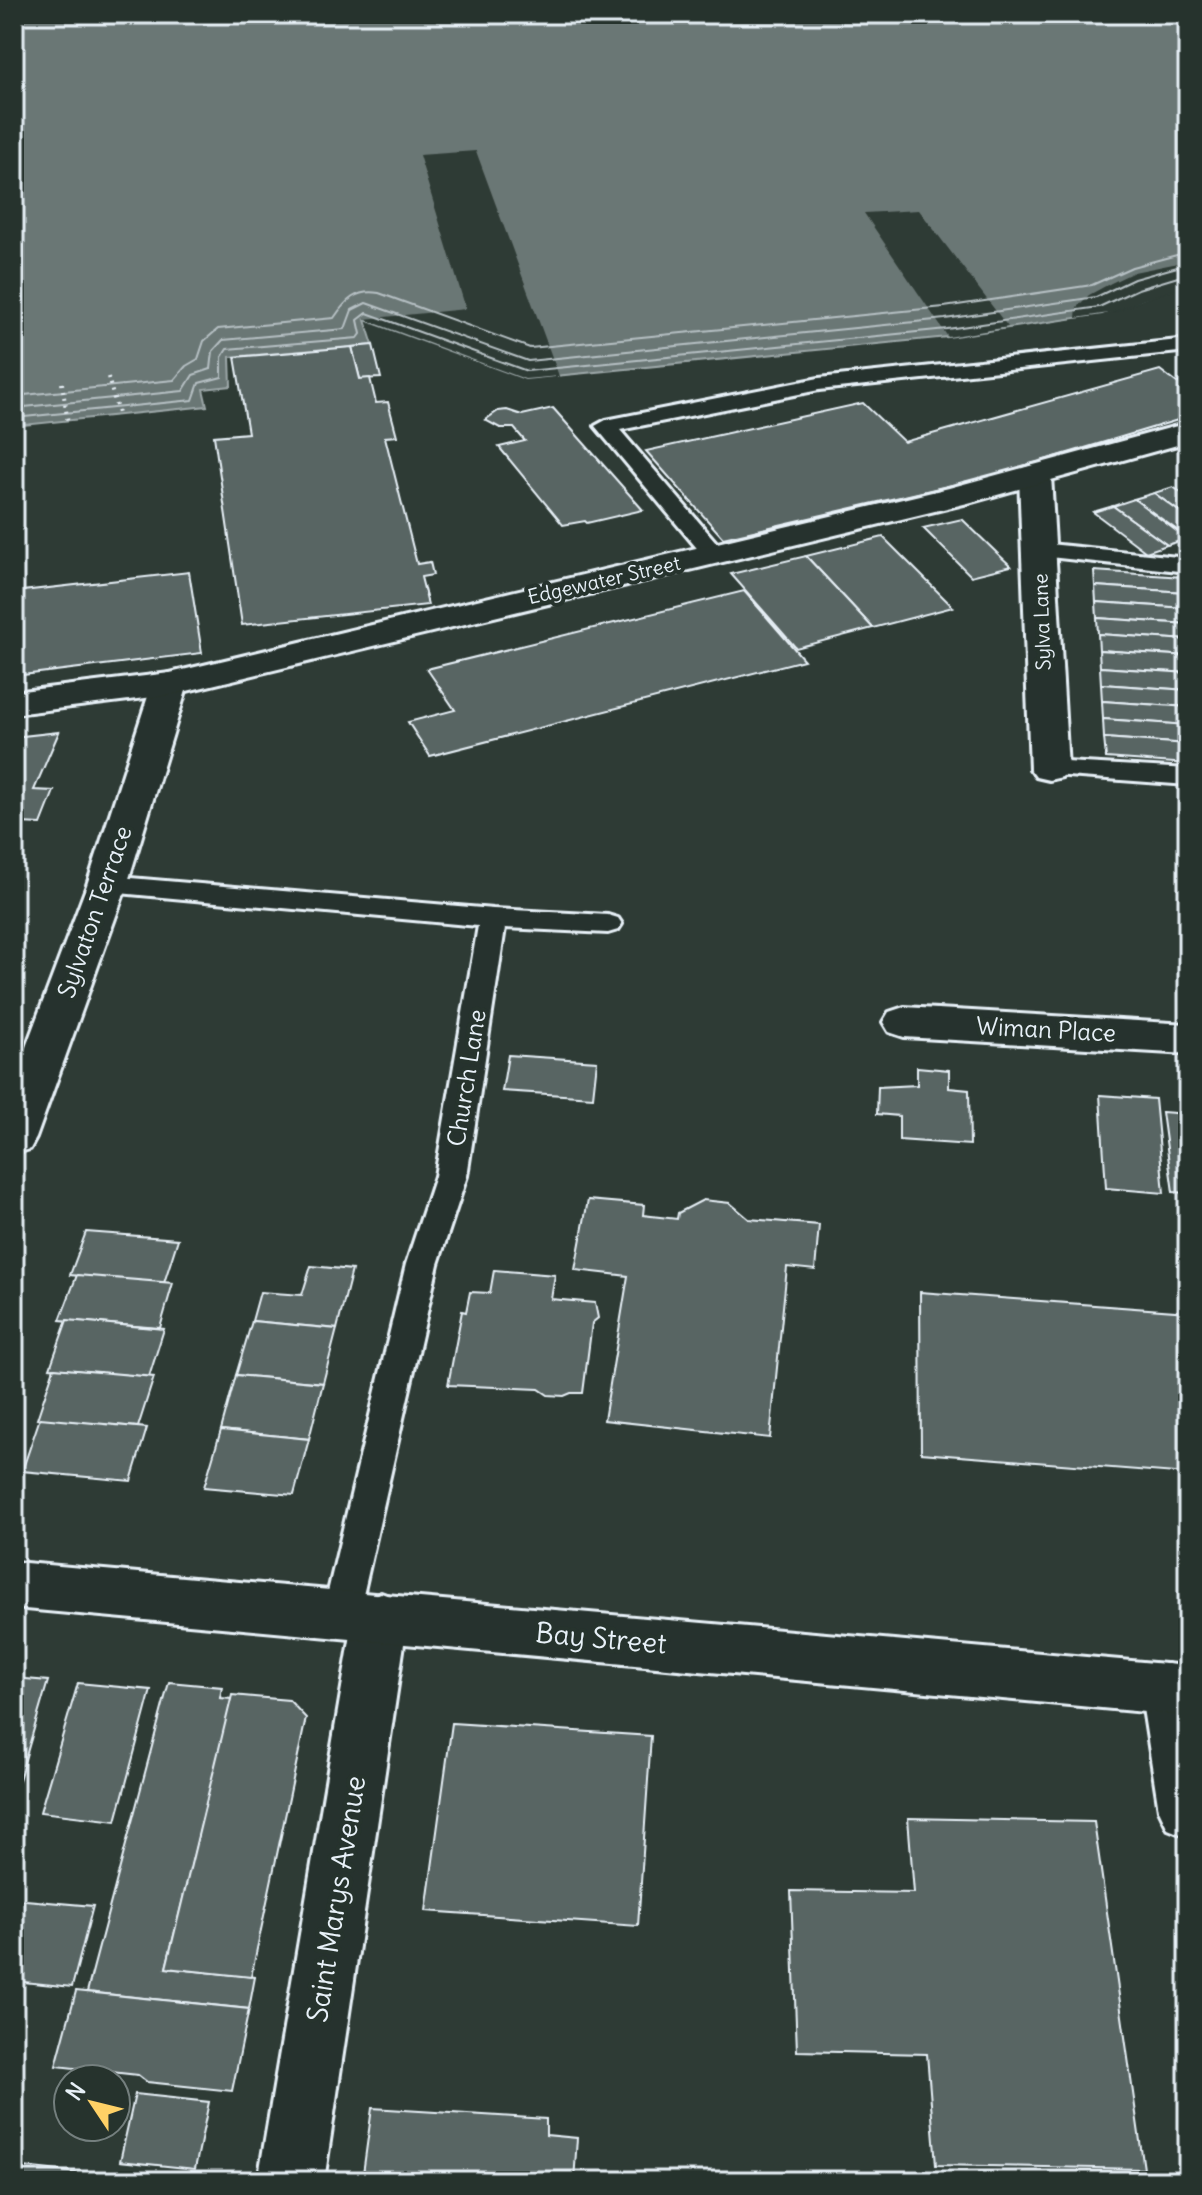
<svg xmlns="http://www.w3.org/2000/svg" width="1202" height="2195" viewBox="0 0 1202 2195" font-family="Delius,sans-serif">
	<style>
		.water { fill: #6b7775; stroke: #9da8a9; stroke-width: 2 }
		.pier { fill: #2e3b35 }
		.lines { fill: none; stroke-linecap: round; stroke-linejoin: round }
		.shore { stroke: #b6c0c4; stroke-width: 2 }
		.building { fill: #596563; stroke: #e8f1f8; stroke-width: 2 }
		.service-casing { stroke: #e8f1f8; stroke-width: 6 }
		.minor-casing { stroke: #e8f1f8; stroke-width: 6 }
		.tertiary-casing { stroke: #e8f1f8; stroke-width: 6 }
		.secondary-casing { stroke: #e8f1f8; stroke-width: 6 }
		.path { stroke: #e8f1f8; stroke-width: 4; stroke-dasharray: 2 5; stroke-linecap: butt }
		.service { fill: #26332d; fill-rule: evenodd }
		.minor { fill: #26332d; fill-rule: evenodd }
		.tertiary { fill: #26332d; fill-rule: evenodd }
		.secondary { fill: #26332d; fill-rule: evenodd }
		.labels { text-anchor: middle; stroke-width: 8; stroke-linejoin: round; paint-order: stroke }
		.far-street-label { font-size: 20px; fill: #e8f1f8; stroke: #26332d }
		.street-label { font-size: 24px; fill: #e8f1f8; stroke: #26332d }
		.near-street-label { font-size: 28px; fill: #e8f1f8; stroke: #26332d }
	</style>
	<rect width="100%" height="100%" fill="#2e3b35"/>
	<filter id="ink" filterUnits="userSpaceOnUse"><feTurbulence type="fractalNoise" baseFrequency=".0125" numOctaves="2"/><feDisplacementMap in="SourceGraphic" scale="16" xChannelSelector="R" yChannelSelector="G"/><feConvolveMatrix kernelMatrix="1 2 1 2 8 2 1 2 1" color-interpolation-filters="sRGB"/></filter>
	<g filter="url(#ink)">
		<!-- water -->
		<polygon class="water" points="14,14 1188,14 1188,281 1102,314 948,337 525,379 365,320 373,345 230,357 231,386 203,389 207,406 14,426"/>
		<!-- pier -->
		<g class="pier">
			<polygon points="476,151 559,376 525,379 364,319 466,309 419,155"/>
			<polygon points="919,210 1008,327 948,337 864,213"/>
			<polygon points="1188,261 1188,285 1142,300 1115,312 1076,318 1077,307 1089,295 1111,283 1134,272"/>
		</g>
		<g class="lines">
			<!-- shore -->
			<g class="shore">
				<path d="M14 396 174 380 186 366 198 359 204 341 218 329 334 318C346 300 356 289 379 293L530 348 944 307 1092 285 1132 267 1188 252"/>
				<polyline points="14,408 183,391 193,375 211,369 213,351 223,340 345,329 352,310 366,303 528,361 945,319 1096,297 1134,279 1188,264"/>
				<polyline points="14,418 193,400 199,383 222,377 222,357 227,349 358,338 361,334 358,320 367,313 527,371 947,329 1099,307 1138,289 1188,274"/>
			</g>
		</g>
		<!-- building -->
		<g class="building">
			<polygon points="373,345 381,378 360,379 352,347"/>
			<polygon points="352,347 360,379 370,378 376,403 388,402 397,436 385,437 417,564 430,562 433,575 421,577 428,605 242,625 214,436 248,433 235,357"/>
			<polygon points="1160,370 1177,383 1188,380 1188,417 995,475 723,538 646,451 863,403 904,442"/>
			<polygon points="553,408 643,510 587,523 585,521 563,525 499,447 525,441 514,428 500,428 485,420 498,411 507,410 522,415"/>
			<polygon points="1173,487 1188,497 1188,518 1154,493"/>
			<polygon points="1154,493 1188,518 1188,538 1134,499"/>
			<polygon points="1134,499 1187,539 1167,545 1113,506"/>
			<polygon points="1113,506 1167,545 1146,552 1093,512"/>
			<polygon points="962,519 997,553 1011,566 971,576 923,528"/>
			<polygon points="883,537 953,607 873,628 806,556"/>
			<polygon points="806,556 873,628 796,648 731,574"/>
			<polygon points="1094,571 1183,577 1184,592 1095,586"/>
			<polygon points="189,572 202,653 14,676 14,592"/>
			<polygon points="1095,586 1184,592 1186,608 1096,602"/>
			<polygon points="744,591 804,660 430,756 408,722 455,710 427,669"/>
			<polygon points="1096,602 1186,608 1188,624 1097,618"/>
			<polygon points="1097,618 1188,624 1188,640 1098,634"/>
			<polygon points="1098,634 1188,640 1188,656 1099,650"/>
			<polygon points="1099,650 1188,656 1188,673 1100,667"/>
			<polygon points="1100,667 1188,673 1188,690 1101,684"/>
			<polygon points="1101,684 1188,690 1188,707 1102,701"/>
			<polygon points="1102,701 1188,707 1188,725 1103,719"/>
			<polygon points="1103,719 1188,725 1188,744 1104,738"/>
			<polygon points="59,732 34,790 54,791 41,824 20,823 19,826 14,826 14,737"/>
			<polygon points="1104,738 1188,744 1188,764 1106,758"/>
			<polygon points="508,1055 597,1061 593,1097 502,1091"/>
			<polygon points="917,1067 949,1070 949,1088 969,1090 970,1145 899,1140 899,1116 877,1114 878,1087 917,1085"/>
			<polygon points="1100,1095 1155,1099 1164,1193 1106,1188"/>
			<polygon points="1162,1112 1188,1114 1188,1193 1173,1192"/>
			<polygon points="588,1200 644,1205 643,1215 677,1219 678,1213 703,1200 730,1203 749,1219 819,1225 815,1270 787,1267 770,1438 604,1420 628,1276 575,1270"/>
			<polygon points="86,1232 178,1239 164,1283 70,1275"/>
			<polygon points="311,1266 352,1270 337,1329 252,1321 260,1292 302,1295"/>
			<polygon points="494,1270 555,1275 551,1299 595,1303 598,1318 592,1323 583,1393 571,1393 564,1396 548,1395 539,1389 448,1385 462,1311 466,1312 470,1292 490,1293"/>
			<polygon points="77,1275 173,1283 160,1328 60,1320"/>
			<polygon points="920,1292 1188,1312 1188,1474 921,1453"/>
			<polygon points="67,1320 164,1329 149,1377 50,1368"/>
			<polygon points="252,1321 337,1329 323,1383 236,1375"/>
			<polygon points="54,1368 154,1377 138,1427 37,1419"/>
			<polygon points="236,1375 323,1383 309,1439 221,1430"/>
			<polygon points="40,1418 147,1428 131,1481 22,1471"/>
			<polygon points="221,1430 309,1439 294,1495 204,1487"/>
			<polygon points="14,1678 48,1681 14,1797"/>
			<polygon points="169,1682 222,1687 220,1698 232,1699 166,1968 255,1977 249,2009 87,1992"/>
			<polygon points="78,1683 151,1690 116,1821 40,1812"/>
			<polygon points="232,1695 289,1700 306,1718 251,1977 166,1968"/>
			<polygon points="452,1723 651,1736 638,1926 426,1911"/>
			<polygon points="908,1818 1094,1822 1144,2169 936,2165 927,2054 797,2051 791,1891 914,1893"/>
			<polygon points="14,1899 93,1906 72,1987 14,1981"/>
			<polygon points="76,1991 249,2009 232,2091 147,2082 138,2075 56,2066"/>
			<polygon points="135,2094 209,2102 195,2169 120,2161"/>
			<polygon points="372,2108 546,2119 546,2135 577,2138 574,2181 362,2181"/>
			<polygon points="14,2166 151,2181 14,2181"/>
		</g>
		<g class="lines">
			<defs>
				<g id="service">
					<polygon points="1188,339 1188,351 819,390 620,430 722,549 725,554 722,559 706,559 595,426 606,420 819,378"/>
					<polygon points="1039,543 1188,558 1188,572 1031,555 1028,550 1031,545"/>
					<polygon points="1049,761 1188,769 1188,785 1040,774 1036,769 1040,764"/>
					<polygon points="107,876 493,909 608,915 618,918 622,924 618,930 608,933 505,928 467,1176 438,1264 359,1613 354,1624 341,1629 328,1624 323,1613 406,1264 435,1176 478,926 97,891 93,885 97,879"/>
				</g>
				<g id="minor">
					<polygon points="1035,465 1046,468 1051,475 1068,769 1062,777 1049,780 1036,777 1030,769 1019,475 1024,468"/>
					<polygon points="170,673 183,676 188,684 127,885 36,1138 30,1149 14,1154 14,1079 87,885 152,684 157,676"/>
					<polygon points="904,1007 1188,1024 1188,1054 904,1037 889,1032 883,1022 889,1012"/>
					<polygon points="381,1593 400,1600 408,1617 324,2181 258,2181 354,1617 362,1600"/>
					<polygon points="1168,1664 1188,1672 1188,1837 1168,1829 1159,1810 1140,1689 1148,1671"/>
				</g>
				<polygon id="tertiary" points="1188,423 1188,442 968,503 170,695 14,714 14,692 170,673 949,488"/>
				<polygon id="secondary" points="14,1562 1188,1666 1188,1716 14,1608"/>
			</defs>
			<!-- service casing -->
			<use href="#service" class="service-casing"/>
			<!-- minor casing -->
			<use href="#minor" class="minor-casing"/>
			<!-- tertiary casing -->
			<use href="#tertiary" class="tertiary-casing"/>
			<!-- secondary casing -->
			<use href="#secondary" class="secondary-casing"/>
			<!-- path -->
			<g class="path">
				<polyline points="108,377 119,417"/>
				<polyline points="62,383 68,423"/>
			</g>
			<!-- service -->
			<use href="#service" class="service"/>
			<!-- minor -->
			<use href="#minor" class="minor"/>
			<!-- tertiary -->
			<use href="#tertiary" class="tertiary"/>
			<!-- secondary -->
			<use href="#secondary" class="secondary"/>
		</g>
	</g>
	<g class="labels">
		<!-- far-street labels -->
		<g class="far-street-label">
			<text transform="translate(604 580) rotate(-13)" y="7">Edgewater Street</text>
			<text transform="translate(1042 622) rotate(-92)" y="7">Sylva Lane</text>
		</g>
		<!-- street labels -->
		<g class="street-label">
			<text transform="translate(95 912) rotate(-71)" y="8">Sylvaton Terrace</text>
			<text transform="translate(1046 1030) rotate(3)" y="8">Wiman Place</text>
			<text transform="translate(467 1078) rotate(-81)" y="8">Church Lane</text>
		</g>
		<!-- near-street labels -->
		<g class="near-street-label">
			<text transform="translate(601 1638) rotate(5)" y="10">Bay Street</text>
			<text transform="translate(336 1899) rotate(-81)" y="10">Saint Marys Avenue</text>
		</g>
	</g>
	<!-- margin -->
	<rect width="1202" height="2195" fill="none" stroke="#26332d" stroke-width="48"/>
	<rect x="24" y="24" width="1154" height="2147" fill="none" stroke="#e8f1f8" stroke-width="3" filter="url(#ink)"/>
	<!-- north arrow -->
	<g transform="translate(92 2103) rotate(305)"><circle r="38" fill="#26332d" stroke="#747f7e" stroke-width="2"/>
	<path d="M0-6L14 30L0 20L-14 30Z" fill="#ffd166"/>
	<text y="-12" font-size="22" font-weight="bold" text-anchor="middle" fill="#e8f1f8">N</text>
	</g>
</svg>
